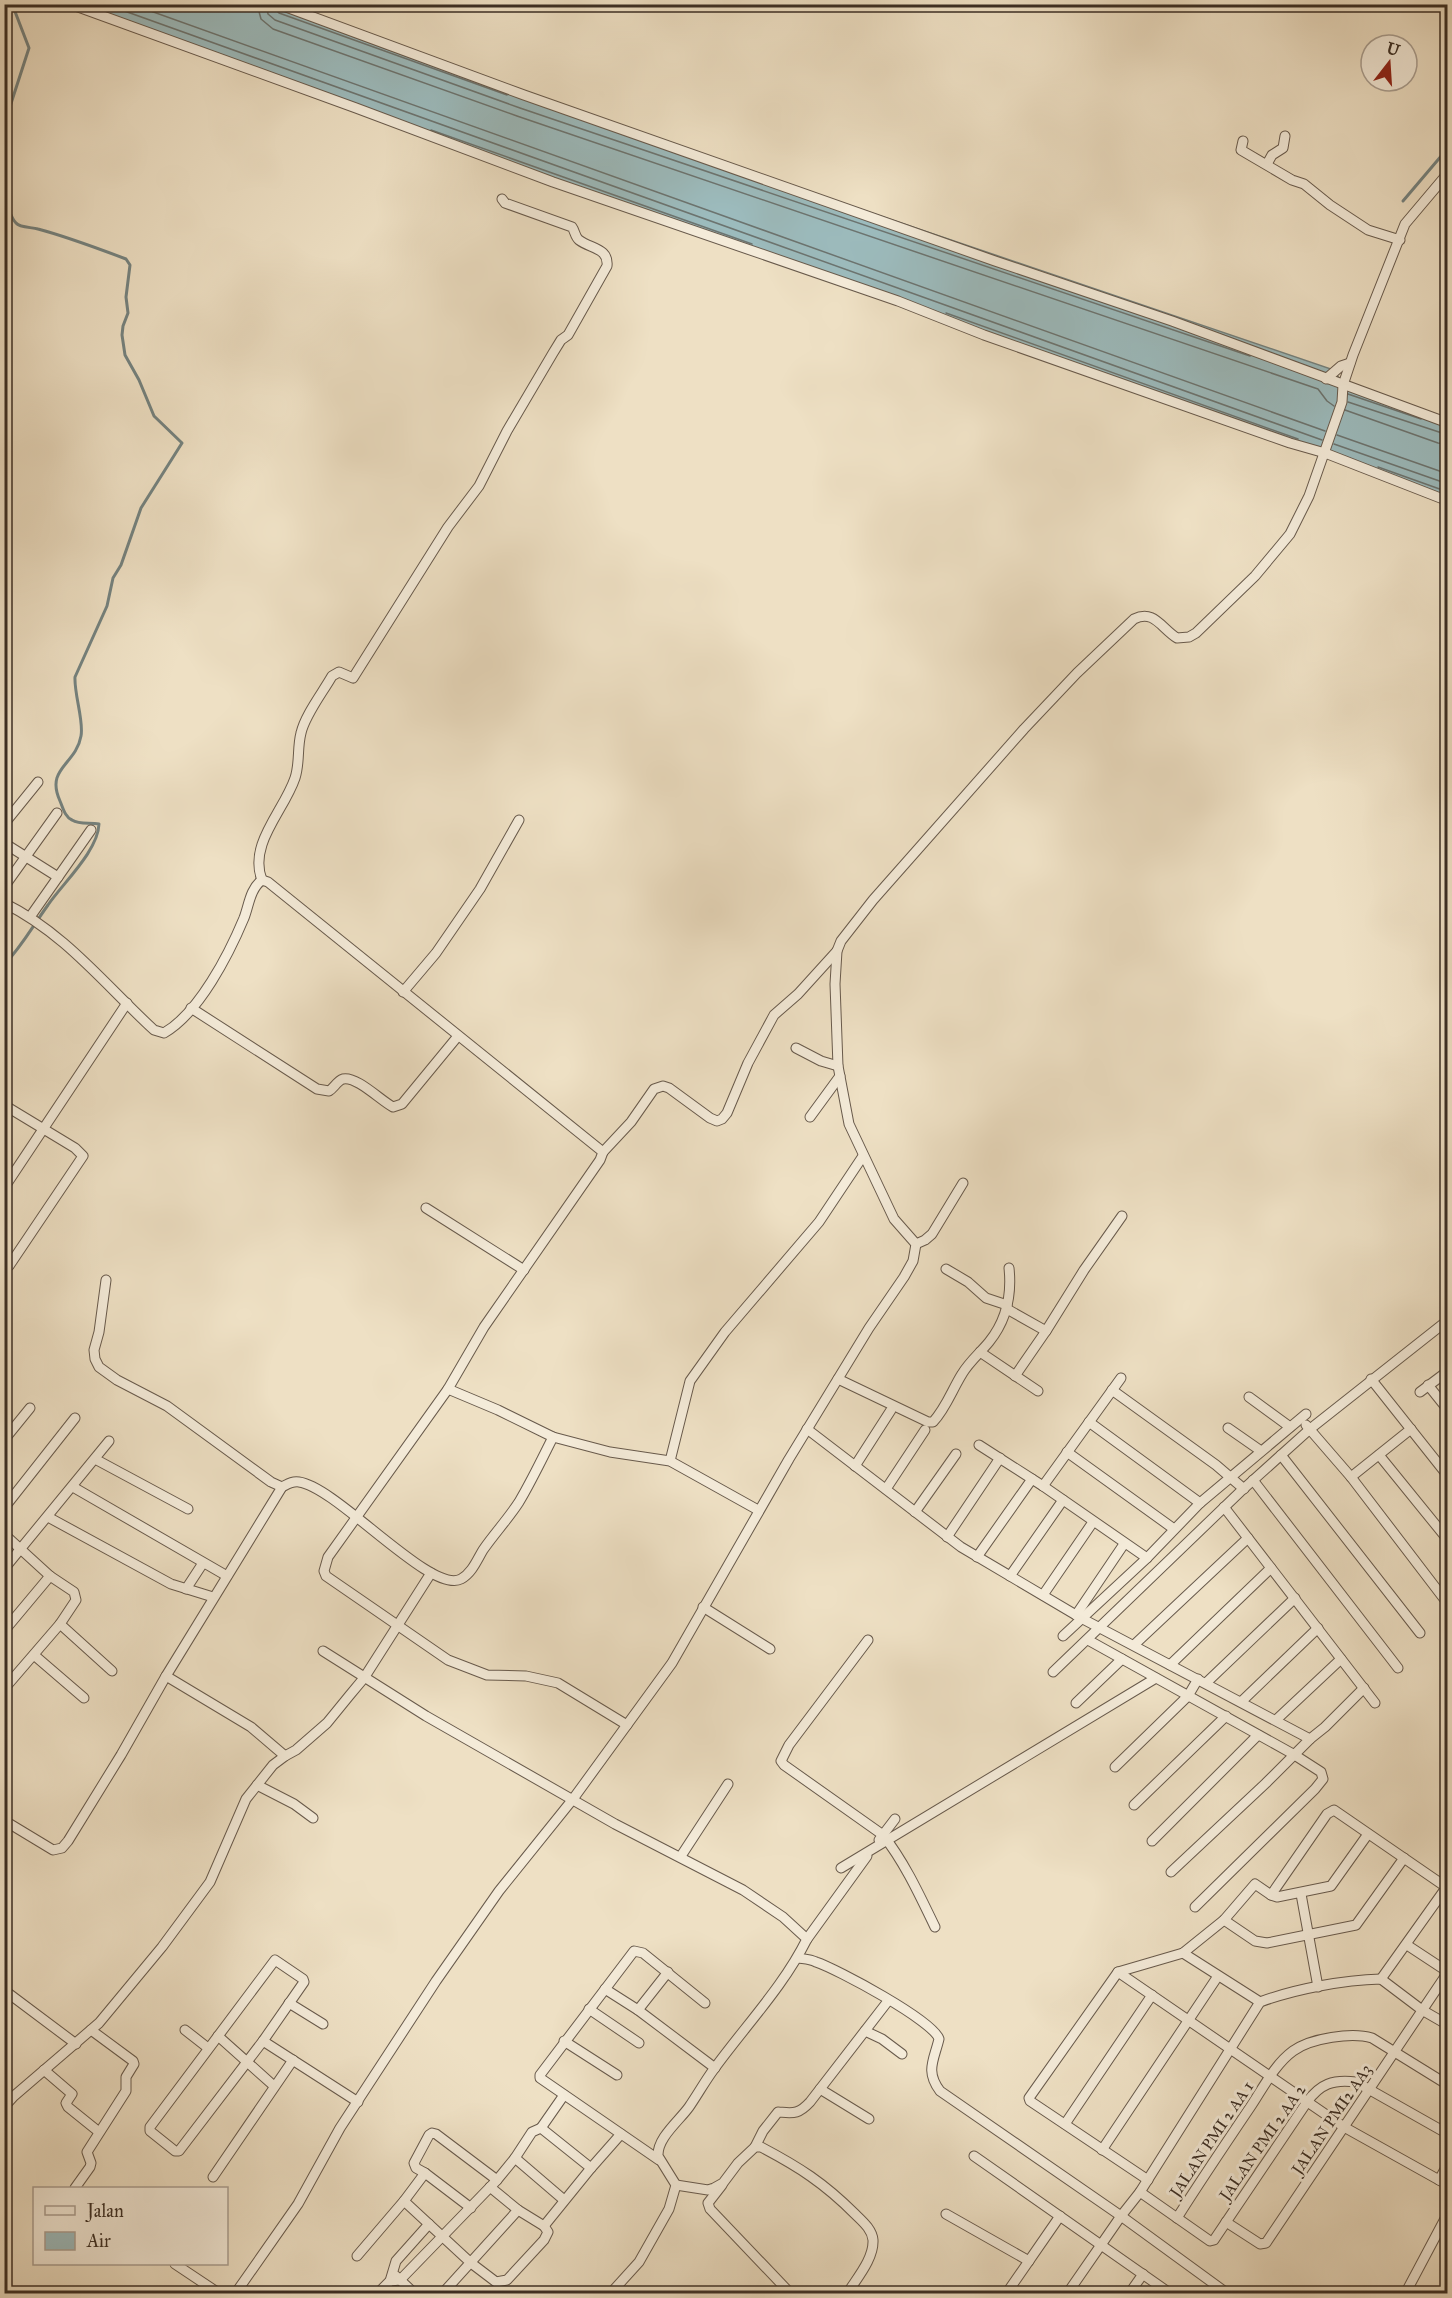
<svg xmlns="http://www.w3.org/2000/svg" width="1452" height="2298" viewBox="0 0 1452 2298" font-family="'IM FELL Great Primer',serif">
	<style>
		.water { fill: #9cbbbd; stroke: #758380; stroke-width: 1.5 }
		.lines { fill: none; stroke-linecap: round; stroke-linejoin: round }
		.shore { stroke: #6c7470; stroke-width: 1.5 }
		.stream { stroke: #758380; stroke-width: 3 }
		.minor-casing { stroke: #685a4c; stroke-width: 11 }
		.minor { stroke: #f4ebd9; stroke-width: 9 }
		.labels { text-anchor: middle; stroke-width: 6; stroke-linejoin: round; paint-order: stroke }
		.street-label { font-size: 16px; fill: #3b2e24; stroke: #f4ebd9 }
	</style>
	<rect width="100%" height="100%" fill="#eee0c4"/>
	<filter id="stains"><feTurbulence type="fractalNoise" baseFrequency=".00333" numOctaves="4"/><feColorMatrix values="0 0 0 0 .2 0 0 0 0 .09 0 0 0 0 .02 0 0 0 .5 -.17"/></filter>
	<radialGradient id="worn" r=".72"><stop offset=".6" stop-color="#630" stop-opacity="0"/><stop offset="1" stop-color="#630" stop-opacity=".3"/></radialGradient>
	<!-- water -->
	<polygon class="water" points="65,5 272,5 524,95 1334,370 1343,385 1447,422 1447,498"/>
	<g class="lines">
		<!-- shore -->
		<g class="shore">
			<polyline points="105,4 1322,440"/>
			<polyline points="131,4 1325,431"/>
			<polyline points="257,4 261,19 273,29 517,116 1318,389 1327,401 1334,406"/>
			<polyline points="266,4 268,14 275,20 520,108 1250,356"/>
			<polyline points="274,8 279,13 507,95"/>
			<polyline points="431,130 752,244"/>
			<polyline points="946,313 1298,439"/>
			<polyline points="1348,394 1421,419"/>
			<polyline points="1348,402 1448,435"/>
			<polyline points="1345,410 1438,443 1448,444"/>
			<polyline points="1337,435 1448,474"/>
			<polyline points="1334,444 1448,484"/>
			<polyline points="1378,467 1448,492"/>
		</g>
		<!-- stream -->
		<g class="stream">
			<polyline points="4,125 29,48 14,9 14,4"/>
			<path d="M4 193C6 201 10 217 16 223 20 228 32 227 38 229 68 237 97 248 126 259L130 265 126 297 128 313 123 326 122 335 125 355 139 380 154 416 182 443 141 508 121 565 113 578 107 606 75 677C74 694 84 721 81 736 76 765 45 768 60 801 63 808 65 817 72 820 80 825 90 822 99 824 98 851 63 883 48 905 32 927 23 945 4 965"/>
			<polyline points="1403,201 1448,148"/>
		</g>
		<defs>
			<g id="minor">
				<polyline points="70,4 356,108 553,182 898,301 984,335 1290,443 1325,453 1448,501"/>
				<polyline points="278,4 524,95 995,261 1172,321 1448,423"/>
				<polyline points="1243,141 1241,150 1292,180 1304,184 1330,205 1368,230 1400,240"/>
				<polyline points="1267,164 1272,155 1283,148 1285,136"/>
				<polyline points="1326,379 1341,366 1350,363"/>
				<polyline points="4,824 38,782"/>
				<polyline points="4,843 58,877"/>
				<path d="M262 880C248 844 284 811 295 778 300 763 297 748 301 733 305 715 323 692 332 676L339 672 353 678 448 527 479 486 507 431 553 353 561 340 568 335 607 266C609 248 591 249 579 240 575 237 575 231 572 227L505 203 502 199"/>
				<polyline points="4,887 57,813"/>
				<path d="M4 903C65 933 105 985 154 1030L164 1033C199 1013 229 954 244 918 249 905 250 889 262 880L268 882 603 1152 600 1160 484 1327 448 1389 328 1557 324 1571 326 1576 448 1660 487 1675 526 1676 558 1683 627 1725"/>
				<polyline points="30,917 91,830"/>
				<polyline points="403,992 436,953 480,889 519,820"/>
				<path d="M191 1008 317 1089 329 1091C334 1088 337 1081 343 1079 357 1076 381 1101 393 1107L402 1104 458 1036"/>
				<polyline points="796,1048 821,1061 838,1066"/>
				<polyline points="4,1105 75,1148 83,1156 9,1266 4,1267"/>
				<polyline points="810,1117 840,1076"/>
				<polyline points="603,1152 631,1122 654,1089 663,1086 669,1088 710,1118 717,1121 722,1119 727,1113 748,1063 774,1015 798,994 837,951"/>
				<polyline points="4,1188 127,1003"/>
				<polyline points="426,1208 524,1270"/>
				<polyline points="916,1244 925,1240 932,1234 963,1183"/>
				<polyline points="946,1269 968,1282 986,1298 1007,1305"/>
				<path d="M106 1280 99 1332 94 1350 95 1359 99 1367 117 1380 167 1406 271 1482 282 1487C288 1484 292 1481 299 1482 337 1487 431 1595 461 1579 472 1573 477 1560 483 1550 494 1534 508 1519 519 1502 531 1482 542 1459 553 1437L610 1452 670 1461 758 1510"/>
				<polyline points="1007,1309 1046,1331 1084,1270 1122,1216"/>
				<polyline points="980,1352 1038,1391"/>
				<polyline points="1015,1376 1046,1331"/>
				<path d="M838 1379 928 1422H933C946 1408 952 1390 962 1374 969 1362 980 1353 989 1342 1006 1321 1012 1296 1009 1268"/>
				<polyline points="1371,1379 1448,1476"/>
				<polyline points="1428,1385 1448,1410"/>
				<polyline points="448,1389 498,1410 553,1437"/>
				<polyline points="1112,1390 1216,1465 1244,1489"/>
				<polyline points="1420,1392 1448,1371"/>
				<polyline points="1249,1397 1290,1427"/>
				<polyline points="1089,1422 1200,1503"/>
				<polyline points="1306,1425 1351,1477 1445,1600"/>
				<polyline points="1228,1428 1261,1451"/>
				<polyline points="807,1429 961,1547 1081,1618 1310,1739 1325,1727 1364,1688"/>
				<polyline points="4,1440 30,1408"/>
				<polyline points="979,1445 1043,1486 1147,1558"/>
				<polyline points="1067,1452 1174,1529"/>
				<polyline points="1281,1455 1420,1633"/>
				<polyline points="1379,1455 1448,1540"/>
				<polyline points="95,1459 188,1509"/>
				<polyline points="670,1461 690,1381 725,1332 819,1222 863,1156"/>
				<polyline points="855,1466 891,1410"/>
				<polyline points="1351,1477 1411,1429"/>
				<polyline points="1253,1480 1398,1668"/>
				<polyline points="1043,1486 1121,1378"/>
				<polyline points="73,1487 227,1576"/>
				<polyline points="886,1489 925,1430"/>
				<polyline points="1224,1507 1375,1703"/>
				<polyline points="4,1508 75,1418"/>
				<polyline points="915,1512 956,1454"/>
				<polyline points="48,1517 171,1584 213,1597"/>
				<polyline points="4,1534 50,1576 74,1592 76,1600 60,1624 4,1689"/>
				<polyline points="947,1537 1000,1458"/>
				<polyline points="977,1557 1032,1479"/>
				<polyline points="4,1569 109,1441"/>
				<polyline points="1010,1576 1063,1500"/>
				<polyline points="186,1589 203,1563"/>
				<polyline points="1043,1595 1093,1522"/>
				<polyline points="703,1607 770,1649"/>
				<polyline points="1076,1615 1124,1544"/>
				<polyline points="60,1624 112,1671"/>
				<polyline points="4,1631 50,1576"/>
				<polyline points="1063,1636 1147,1558 1200,1503 1306,1414"/>
				<path d="M868 1640 789 1745 781 1761 784 1765 883 1835C905 1863 920 1896 935 1927"/>
				<polyline points="1088,1640 1293,1754 1321,1772 1323,1779 1315,1789 1195,1907"/>
				<polyline points="1134,1645 1248,1538"/>
				<path d="M323 1651 426 1716 615 1824 743 1890 783 1917 807 1939C783 1987 746 2025 714 2069 705 2081 698 2094 689 2107 679 2121 657 2138 658 2156L676 2185 669 2209 639 2262 610 2294"/>
				<polyline points="34,1655 84,1698"/>
				<polyline points="1170,1665 1271,1568"/>
				<polyline points="1053,1672 1240,1492 1310,1429 1448,1320"/>
				<polyline points="166,1676 251,1727 285,1756"/>
				<polyline points="1206,1683 1295,1598"/>
				<polyline points="1241,1702 1318,1628"/>
				<polyline points="1076,1703 1122,1659"/>
				<polyline points="1276,1720 1341,1659"/>
				<polyline points="1115,1767 1188,1696 1198,1679"/>
				<polyline points="257,1785 294,1804 313,1818"/>
				<polyline points="1134,1805 1226,1716"/>
				<polyline points="4,1824 10,1824 53,1850 62,1848 68,1841 121,1755 166,1676 282,1487"/>
				<polyline points="879,1840 895,1819"/>
				<polyline points="1152,1841 1258,1735"/>
				<polyline points="681,1856 728,1784"/>
				<polyline points="841,1868 1156,1678"/>
				<polyline points="1171,1872 1266,1783 1310,1739"/>
				<polyline points="1301,1894 1318,1987"/>
				<polyline points="1271,1895 1327,1814 1334,1810 1446,1887"/>
				<polyline points="1224,1920 1255,1941 1267,1943 1356,1925 1404,1858"/>
				<polyline points="807,1939 867,1856"/>
				<polyline points="1407,1945 1448,1972"/>
				<polyline points="1183,1953 1260,2002"/>
				<path d="M798 1958C804 1959 810 1959 816 1962 837 1969 934 2021 939 2039 934 2060 925 2071 940 2091L1121 2216 1228 2294"/>
				<polygon points="275,1960 303,1979 304,1982 263,2041 179,2151 175,2151 150,2131 150,2127"/>
				<polyline points="1118,1972 1183,1953 1224,1920 1255,1884 1271,1895 1277,1897 1331,1886 1368,1834"/>
				<polyline points="1381,1979 1448,1885"/>
				<polyline points="605,1989 638,2010 715,2068"/>
				<polyline points="4,1990 76,2044"/>
				<polyline points="289,2003 323,2024"/>
				<polyline points="589,2009 639,2043"/>
				<polyline points="638,2010 668,1972"/>
				<polyline points="185,2030 208,2048"/>
				<polyline points="865,2031 882,2039 902,2054"/>
				<polyline points="218,2036 274,2086"/>
				<polyline points="263,2041 358,2102"/>
				<polyline points="564,2041 617,2075"/>
				<polyline points="44,2070 72,2094 66,2103 68,2107 99,2132"/>
				<polyline points="820,2089 869,2119"/>
				<polyline points="4,2107 14,2096 99,2023 162,1947 210,1882 246,1799 273,1765 285,1756 296,1750 327,1723 349,1696 364,1678 431,1573"/>
				<polyline points="1065,2124 1152,1995"/>
				<polyline points="541,2128 564,2095"/>
				<path d="M755 2147 763 2131 778 2112C793 2113 798 2115 810 2102L888 2001"/>
				<polyline points="1102,2150 1218,1976"/>
				<polyline points="974,2156 1171,2294"/>
				<polyline points="515,2158 564,2200"/>
				<polyline points="659,2160 540,2078 540,2075 634,1951 643,1953 705,2003"/>
				<polyline points="591,2168 621,2134"/>
				<polyline points="425,2173 471,2208"/>
				<polyline points="213,2177 293,2060"/>
				<polyline points="497,2180 515,2158 532,2132 541,2128 591,2168 544,2226"/>
				<polyline points="1148,2180 1030,2101 1029,2098 1118,1972 1344,2127 1448,2185"/>
				<polyline points="1439,2180 1448,2164"/>
				<path d="M676 2185 708 2190 714 2188 723 2183 738 2163 755 2147H761C799 2167 824 2183 855 2214 862 2221 872 2229 873 2240 874 2259 856 2279 847 2294"/>
				<polyline points="722,2185 708,2203 710,2209 791,2294"/>
				<polyline points="490,2187 518,2210"/>
				<polyline points="75,2188 90,2167 91,2163 87,2152 126,2091 126,2077 134,2064 133,2061 91,2030"/>
				<path d="M1140 2192 1210 2241 1214 2240 1307 2102C1320 2084 1333 2079 1356 2082L1448 2134"/>
				<polyline points="404,2201 471,2263 496,2282 507,2280 544,2240 548,2232 544,2226 518,2210 442,2294"/>
				<polyline points="946,2214 1029,2261"/>
				<path d="M1177 2218C1201 2180 1226 2143 1251 2106 1263 2088 1275 2064 1293 2051 1311 2038 1352 2032 1372 2038L1448 2085"/>
				<polyline points="1226,2222 1260,2244 1266,2243 1448,1972"/>
				<polyline points="357,2256 404,2201 425,2173 416,2168 414,2163 429,2135 432,2133 436,2134 497,2180 400,2280 390,2281"/>
				<polyline points="175,2264 220,2294"/>
				<polyline points="396,2276 415,2294"/>
				<path d="M235 2294 298 2204 340 2128 436 1981 499 1891 573 1799 672 1663 789 1459 869 1328 904 1277 913 1261 916 1244 894 1219 849 1124 838 1066 835 984 837 951 841 941 873 900 1024 729 1077 673 1134 619C1154 609 1161 628 1177 638L1189 637 1196 633 1255 576 1290 534 1309 496 1342 402 1343 385 1353 355 1405 224 1448 173"/>
				<polyline points="377,2294 390,2281 396,2261 429,2224"/>
				<polyline points="1006,2294 1060,2216"/>
				<path d="M1067 2294 1121 2216 1140 2192 1260 2002C1295 1989 1343 1980 1381 1979L1422 2010 1448 2025"/>
				<polyline points="1129,2294 1143,2274"/>
				<polyline points="1405,2294 1448,2213"/>
			</g>
		</defs>
		<!-- minor casing -->
		<use href="#minor" class="minor-casing"/>
		<!-- minor -->
		<use href="#minor" class="minor"/>
	</g>
	<g class="labels">
		<!-- street labels -->
		<g class="street-label">
			<text transform="translate(1331 2119) rotate(-56)" y="6">JALAN PMI2 AA3</text>
			<text transform="translate(1211 2139) rotate(-56)" y="6">JALAN PMI 2 AA 1</text>
			<text transform="translate(1262 2142) rotate(-55)" y="6">JALAN PMI 2 AA 2</text>
		</g>
	</g>
	<!-- margin -->
	<rect width="1452" height="2298" fill="none" stroke="#eee0c4" stroke-width="24"/>
	<rect x="6" y="6" width="1440" height="2286" fill="none" stroke="#3b2e24" stroke-width="3"/>
	<rect x="12" y="12" width="1428" height="2274" fill="none" stroke="#3b2e24" stroke-width="1.5"/>
	<!-- legend -->
	<rect x="33" y="2187" width="195" height="78" fill="#f4ebd9" stroke="#aa9f91" stroke-width="1.5"/>
	<rect x="45" y="2206" width="30" height="9" fill="#f4ebd9" stroke="#aa9f91" stroke-width="1.5"/>
	<text x="87" y="2217" font-size="18" fill="#3b2e24">Jalan</text>
	<rect x="45" y="2232" width="30" height="18" fill="#9cbbbd" stroke="#aa9f91" stroke-width="1.5"/>
	<text x="87" y="2247" font-size="18" fill="#3b2e24">Air</text>
	<!-- north arrow -->
	<g transform="translate(1389 63) rotate(17)"><circle r="28" fill="#f4ebd9" stroke="#aa9f91" stroke-width="1.5"/>
	<path d="M0-4.5L10 22L0 15L-10 22Z" fill="#8f2418"/>
	<text y="-9" font-size="16" font-weight="bold" text-anchor="middle" fill="#3b2e24">U</text>
	</g>
	<rect width="100%" height="100%" filter="url(#stains)"/>
	<rect width="100%" height="100%" fill="url(#worn)"/>
</svg>
